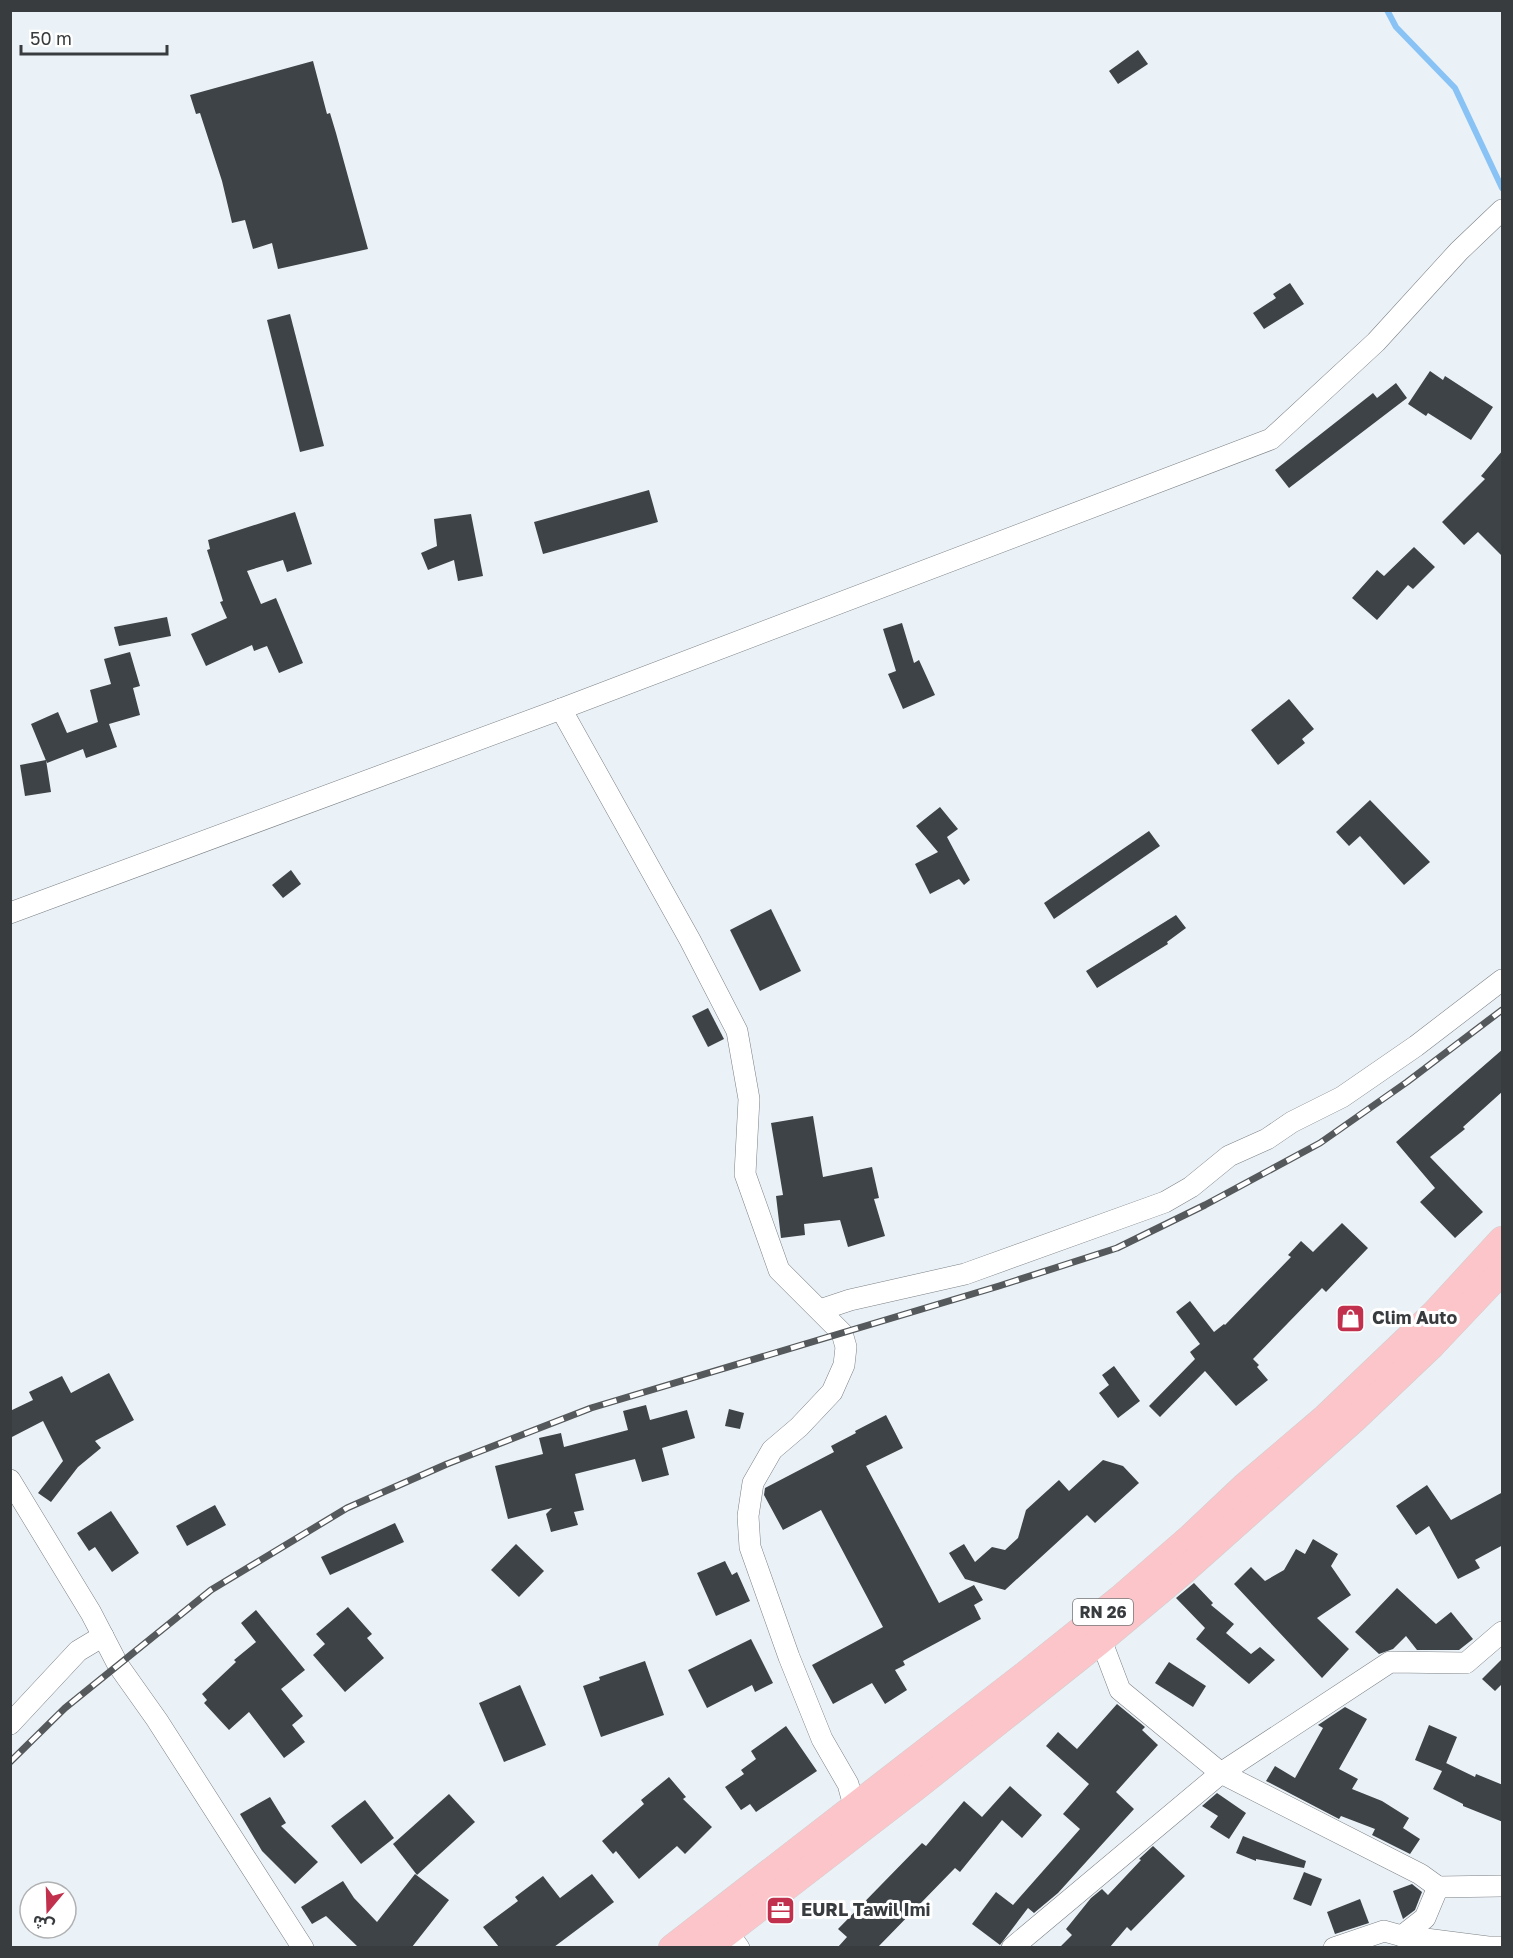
<svg xmlns="http://www.w3.org/2000/svg" width="1513" height="1958" viewBox="0 0 1513 1958" font-family="'Golos Text','Noto Sans Arabic',sans-serif">
	<style>
		.lines { fill: none; stroke-linecap: round; stroke-linejoin: round }
		.stream { stroke: #89c3f5; stroke-width: 6 }
		.building { fill: #3e4347 }
		.minor-casing { stroke: #7b8186; stroke-width: 22 }
		.major-casing { stroke: #cfd0d1; stroke-width: 28 }
		.minor { stroke: #fff; stroke-width: 21 }
		.major { stroke: #fbc5c9; stroke-width: 27 }
		.rail-casing { stroke: #55595c; stroke-width: 7 }
		.rail { stroke: #fff; stroke-width: 4.5; stroke-dasharray: 14; stroke-linecap: butt }
		.labels { text-anchor: middle; stroke-width: 6; stroke-linejoin: round; paint-order: stroke }
		.shield { fill: #fff; stroke: #747678; stroke-width: 1.5 }
		.shield-label { font-size: 16px; font-weight: bold; fill: #393c3e }
		.poi-label { font-size: 18px; font-weight: bold; fill: #393c3e; stroke: #fff; text-anchor: start }
	</style>
	<rect width="100%" height="100%" fill="#ebf2f7"/>
	<g class="lines">
		<!-- stream -->
		<polyline class="stream" points="1387,10 1396,27 1455,88 1502,188"/>
	</g>
	<!-- building -->
	<g class="building">
		<polygon points="1138,50 1148,64 1118,84 1109,71"/>
		<polygon points="313,61 327,114 330,113 336,133 368,249 278,269 272,243 253,249 245,220 232,223 222,181 200,113 196,114 190,95"/>
		<polygon points="1290,283 1304,304 1264,329 1253,313 1276,298 1273,294"/>
		<polygon points="290,314 324,446 300,452 267,320"/>
		<polygon points="1430,371 1443,380 1445,376 1493,407 1471,440 1428,413 1426,416 1408,404"/>
		<polygon points="1396,383 1407,398 1289,488 1275,470 1373,393 1377,398"/>
		<polygon points="1503,450 1503,557 1478,532 1464,545 1442,522 1485,479 1481,476"/>
		<polygon points="649,490 658,522 543,554 534,522"/>
		<polygon points="295,512 312,564 287,572 283,560 247,571 261,604 276,598 303,663 279,673 267,646 254,651 252,645 206,666 191,634 227,618 220,602 223,601 207,550 210,549 208,540"/>
		<polygon points="471,514 483,576 458,581 454,560 428,570 421,553 437,546 434,519"/>
		<polygon points="1414,547 1435,567 1413,589 1408,585 1377,620 1352,598 1377,570 1384,576"/>
		<polygon points="167,617 171,636 119,646 114,627"/>
		<polygon points="902,623 914,663 919,660 935,695 903,709 888,674 896,671 883,629"/>
		<polygon points="130,652 140,686 133,688 140,715 109,724 117,747 86,758 83,749 47,763 31,724 58,712 67,733 98,722 90,690 111,684 104,659"/>
		<polygon points="1289,699 1314,729 1302,739 1305,743 1278,765 1251,730"/>
		<polygon points="46,760 51,792 25,796 20,765"/>
		<polygon points="1370,800 1430,862 1404,885 1360,836 1349,846 1336,832"/>
		<polygon points="940,807 958,829 947,837 970,880 964,885 959,879 930,894 915,864 938,852 916,826"/>
		<polygon points="1149,831 1160,846 1054,919 1044,903"/>
		<polygon points="291,870 301,884 283,898 272,885"/>
		<polygon points="771,909 801,971 760,991 730,930"/>
		<polygon points="1176,915 1186,928 1167,942 1168,944 1097,988 1086,971"/>
		<polygon points="708,1008 724,1039 708,1047 692,1016"/>
		<polygon points="1503,1049 1503,1091 1463,1127 1465,1129 1430,1157 1483,1212 1455,1238 1420,1202 1435,1188 1396,1142"/>
		<polygon points="813,1116 823,1177 872,1167 879,1198 874,1199 885,1236 848,1247 840,1220 804,1224 805,1235 781,1238 776,1196 783,1195 771,1123"/>
		<polygon points="1342,1223 1368,1248 1326,1292 1322,1288 1253,1359 1259,1365 1257,1367 1268,1380 1236,1406 1205,1371 1160,1417 1149,1406 1195,1359 1190,1352 1200,1344 1176,1312 1190,1301 1214,1332 1224,1324 1225,1325 1291,1257 1288,1255 1301,1241 1313,1252"/>
		<polygon points="1114,1366 1140,1401 1118,1418 1099,1393 1109,1385 1102,1375"/>
		<polygon points="109,1373 134,1420 95,1441 101,1448 78,1467 51,1502 38,1493 63,1461 43,1421 10,1438 10,1411 33,1400 29,1392 62,1376 71,1393"/>
		<polygon points="646,1405 650,1420 687,1410 695,1438 662,1448 669,1475 642,1482 635,1459 575,1474 584,1510 574,1512 578,1525 551,1532 546,1514 552,1508 508,1519 495,1466 543,1454 539,1438 561,1433 564,1447 628,1430 623,1411"/>
		<polygon points="729,1409 744,1413 740,1429 725,1426"/>
		<polygon points="886,1415 903,1448 866,1466 939,1603 974,1585 983,1600 974,1605 981,1619 903,1661 905,1665 895,1670 907,1690 885,1704 872,1683 833,1704 812,1665 883,1627 821,1510 783,1530 764,1495 765,1488 834,1452 831,1446 856,1433 855,1431"/>
		<polygon points="1103,1460 1123,1466 1139,1483 1095,1523 1087,1515 1005,1590 965,1579 949,1553 964,1544 975,1562 992,1547 1005,1550 1018,1538 1026,1510 1059,1480 1069,1491"/>
		<polygon points="1427,1485 1451,1520 1503,1492 1503,1545 1475,1560 1480,1568 1458,1579 1429,1526 1416,1535 1396,1506"/>
		<polygon points="215,1505 226,1525 187,1546 176,1526"/>
		<polygon points="111,1511 139,1553 112,1572 95,1547 89,1551 77,1533"/>
		<polygon points="395,1523 404,1542 330,1575 321,1557"/>
		<polygon points="1313,1539 1338,1554 1331,1566 1351,1595 1317,1618 1349,1649 1322,1678 1234,1584 1251,1567 1265,1581 1284,1570 1296,1549 1305,1554"/>
		<polygon points="516,1544 544,1571 519,1597 491,1570"/>
		<polygon points="725,1561 732,1575 737,1572 750,1601 716,1616 697,1573"/>
		<polygon points="1194,1583 1213,1603 1211,1605 1234,1624 1226,1633 1251,1654 1260,1647 1275,1660 1249,1684 1196,1639 1205,1628 1176,1598"/>
		<polygon points="1397,1588 1436,1624 1451,1612 1473,1639 1459,1650 1417,1650 1406,1636 1393,1649 1379,1654 1355,1632"/>
		<polygon points="348,1607 372,1634 367,1638 384,1658 345,1692 313,1655 325,1644 316,1634"/>
		<polygon points="256,1610 305,1670 281,1689 303,1716 292,1725 305,1742 284,1758 249,1712 229,1730 204,1703 207,1700 202,1694 236,1662 234,1660 256,1642 241,1623"/>
		<polygon points="751,1639 773,1683 755,1692 752,1685 707,1708 688,1670"/>
		<polygon points="1503,1658 1503,1683 1495,1691 1482,1679"/>
		<polygon points="645,1661 664,1715 601,1737 583,1686 600,1680 599,1677"/>
		<polygon points="1169,1662 1206,1686 1193,1707 1155,1683"/>
		<polygon points="520,1685 546,1745 504,1762 479,1703"/>
		<polygon points="1117,1704 1145,1727 1142,1730 1158,1745 1116,1792 1134,1809 1058,1893 1034,1913 1028,1908 1000,1945 972,1924 996,1892 1013,1905 1080,1829 1063,1814 1089,1784 1046,1746 1058,1732 1077,1749"/>
		<polygon points="1345,1707 1367,1719 1339,1769 1358,1779 1352,1789 1382,1801 1409,1818 1403,1828 1420,1839 1410,1854 1372,1835 1375,1829 1341,1816 1339,1819 1266,1781 1275,1766 1295,1778 1323,1728 1318,1725"/>
		<polygon points="1429,1725 1457,1737 1445,1766 1446,1763 1475,1777 1476,1774 1503,1785 1503,1822 1463,1806 1463,1804 1433,1789 1442,1771 1415,1760"/>
		<polygon points="786,1726 817,1771 756,1812 750,1804 741,1810 725,1787 744,1774 741,1770 756,1759 751,1751"/>
		<polygon points="669,1777 686,1797 683,1799 712,1827 685,1854 677,1846 639,1879 616,1851 613,1854 602,1841 644,1804 641,1800"/>
		<polygon points="1010,1786 1042,1815 1022,1838 1002,1820 960,1872 955,1868 878,1947 838,1947 847,1937 838,1929 922,1843 926,1846 964,1801 982,1817"/>
		<polygon points="1217,1793 1246,1813 1229,1839 1210,1827 1218,1816 1202,1806"/>
		<polygon points="449,1794 475,1822 417,1875 393,1844"/>
		<polygon points="270,1797 286,1823 281,1826 318,1862 295,1884 262,1851 240,1814"/>
		<polygon points="365,1800 394,1838 361,1864 331,1826"/>
		<polygon points="1243,1836 1306,1861 1304,1868 1256,1859 1256,1861 1236,1853"/>
		<polygon points="1153,1846 1185,1876 1131,1931 1127,1927 1110,1947 1060,1947 1072,1935 1066,1929 1091,1898 1102,1889 1108,1895 1141,1860 1139,1859"/>
		<polygon points="1304,1872 1322,1879 1311,1906 1293,1899"/>
		<polygon points="415,1874 449,1900 412,1947 358,1947 326,1916 312,1924 301,1907 343,1881 354,1898 377,1922"/>
		<polygon points="592,1874 614,1902 554,1947 499,1947 483,1927 518,1901 515,1897 543,1876 560,1898"/>
		<polygon points="1412,1884 1422,1892 1415,1910 1403,1919 1393,1891"/>
		<polygon points="1360,1899 1369,1923 1335,1934 1327,1912"/>
	</g>
	<g class="lines">
		<defs>
			<g id="minor">
				<polyline points="561,709 690,940 737,1031 749,1099 745,1174 779,1270 842,1333 846,1347 844,1365 832,1392 799,1427 772,1450 753,1483 748,1516 750,1547 789,1657 822,1739 848,1784 858,1820"/>
				<polyline points="10,913 561,709 1271,439 1376,342 1459,251 1502,210"/>
				<polyline points="820,1310 850,1300 965,1274 1165,1202 1191,1187 1229,1156 1267,1139 1292,1122 1342,1097 1416,1046 1502,980"/>
				<polyline points="10,1480 91,1613 118,1665 157,1720 303,1948"/>
				<polyline points="1101,1640 1120,1690 1221,1773 1420,1874 1438,1887 1425,1918 1402,1936"/>
				<polyline points="10,1724 78,1651 103,1636"/>
				<polyline points="1438,1887 1502,1886"/>
				<polyline points="727,1931 739,1948"/>
				<polyline points="1012,1948 1221,1773 1390,1662 1466,1663 1502,1632"/>
				<polyline points="1334,1948 1384,1931 1402,1936 1488,1947 1502,1947"/>
			</g>
			<g id="major">
				<polyline points="672,1948 1026,1674 1121,1598 1191,1537 1244,1487 1325,1418 1435,1313 1502,1240"/>
				<polyline points="707,1948 916,1787 1101,1640 1180,1574 1353,1420 1432,1345 1502,1271"/>
			</g>
		</defs>
		<!-- minor casing -->
		<use href="#minor" class="minor-casing"/>
		<!-- major casing -->
		<use href="#major" class="major-casing"/>
		<!-- minor -->
		<use href="#minor" class="minor"/>
		<!-- major -->
		<use href="#major" class="major"/>
		<defs>
			<polyline id="rail" points="10,1762 65,1708 211,1590 347,1508 447,1464 591,1408 999,1286 1117,1248 1205,1205 1320,1143 1407,1082 1502,1010"/>
		</defs>
		<!-- rail casing -->
		<use href="#rail" class="rail-casing"/>
		<!-- rail -->
		<use href="#rail" class="rail"/>
	</g>
	<!-- icons -->
	<defs>
		<symbol id="shop-square" viewBox="-11 -11 22 22"><rect x="-9" y="-9" width="18" height="18" rx="4" fill="#c1304d" stroke="#fff"/><path d="M-5-2.5h2.3a2.7 3.5 0 0 1 5.4 0H5L5.5 6h-11ZM-1.5-2.5h3a1.5 2.3 0 0 0-3 0Z" fill="#fff"/></symbol>
		<symbol id="office-square" viewBox="-11 -11 22 22"><rect x="-9" y="-9" width="18" height="18" rx="4" fill="#c1304d" stroke="#fff"/><path d="M-6-3h4V-5.5h4V-3h4V5H-6ZM-1-4.5V-3h2v-1.5ZM-6 0V1H6V0Z" fill="#fff"/></symbol>
	</defs>
	<g fill-rule="evenodd">
		<use href="#shop-square" x="1334" y="1302" width="33" height="33"/>
		<use href="#office-square" x="764" y="1894" width="33" height="33"/>
	</g>
	<g class="labels">
		<!-- shield labels -->
		<rect class="shield" x="1073" y="1599" width="60" height="26" rx="4.5"/>
		<g class="shield-label">
			<text x="1103" y="1618">RN 26</text>
		</g>
		<!-- poi labels -->
		<g class="poi-label">
			<text x="1372" y="1324">Clim Auto</text>
			<text x="801" y="1916">EURL Tawil Imi</text>
		</g>
	</g>
	<!-- border -->
	<rect width="1513" height="1958" fill="none" stroke="#393c3e" stroke-width="24"/>
	<!-- north arrow -->
	<g transform="translate(48 1910) rotate(199)"><circle r="28" fill="#ffffff" stroke="#b0b1b2" stroke-width="1.5"/>
	<path d="M0-4.5L10 22L0 15L-10 22Z" fill="#c1304d"/>
	<text y="-9" font-size="16" font-weight="bold" text-anchor="middle" fill="#393c3e">ش</text>
	</g>
	<!-- scale -->
	<path d="M21 45v9h146v-9" fill="none" stroke="#393c3e" stroke-width="3"/>
	<text x="30" y="45" font-size="18" fill="#393c3e" stroke="#ffffff" stroke-width="4.5" paint-order="stroke">50 m</text>
</svg>
